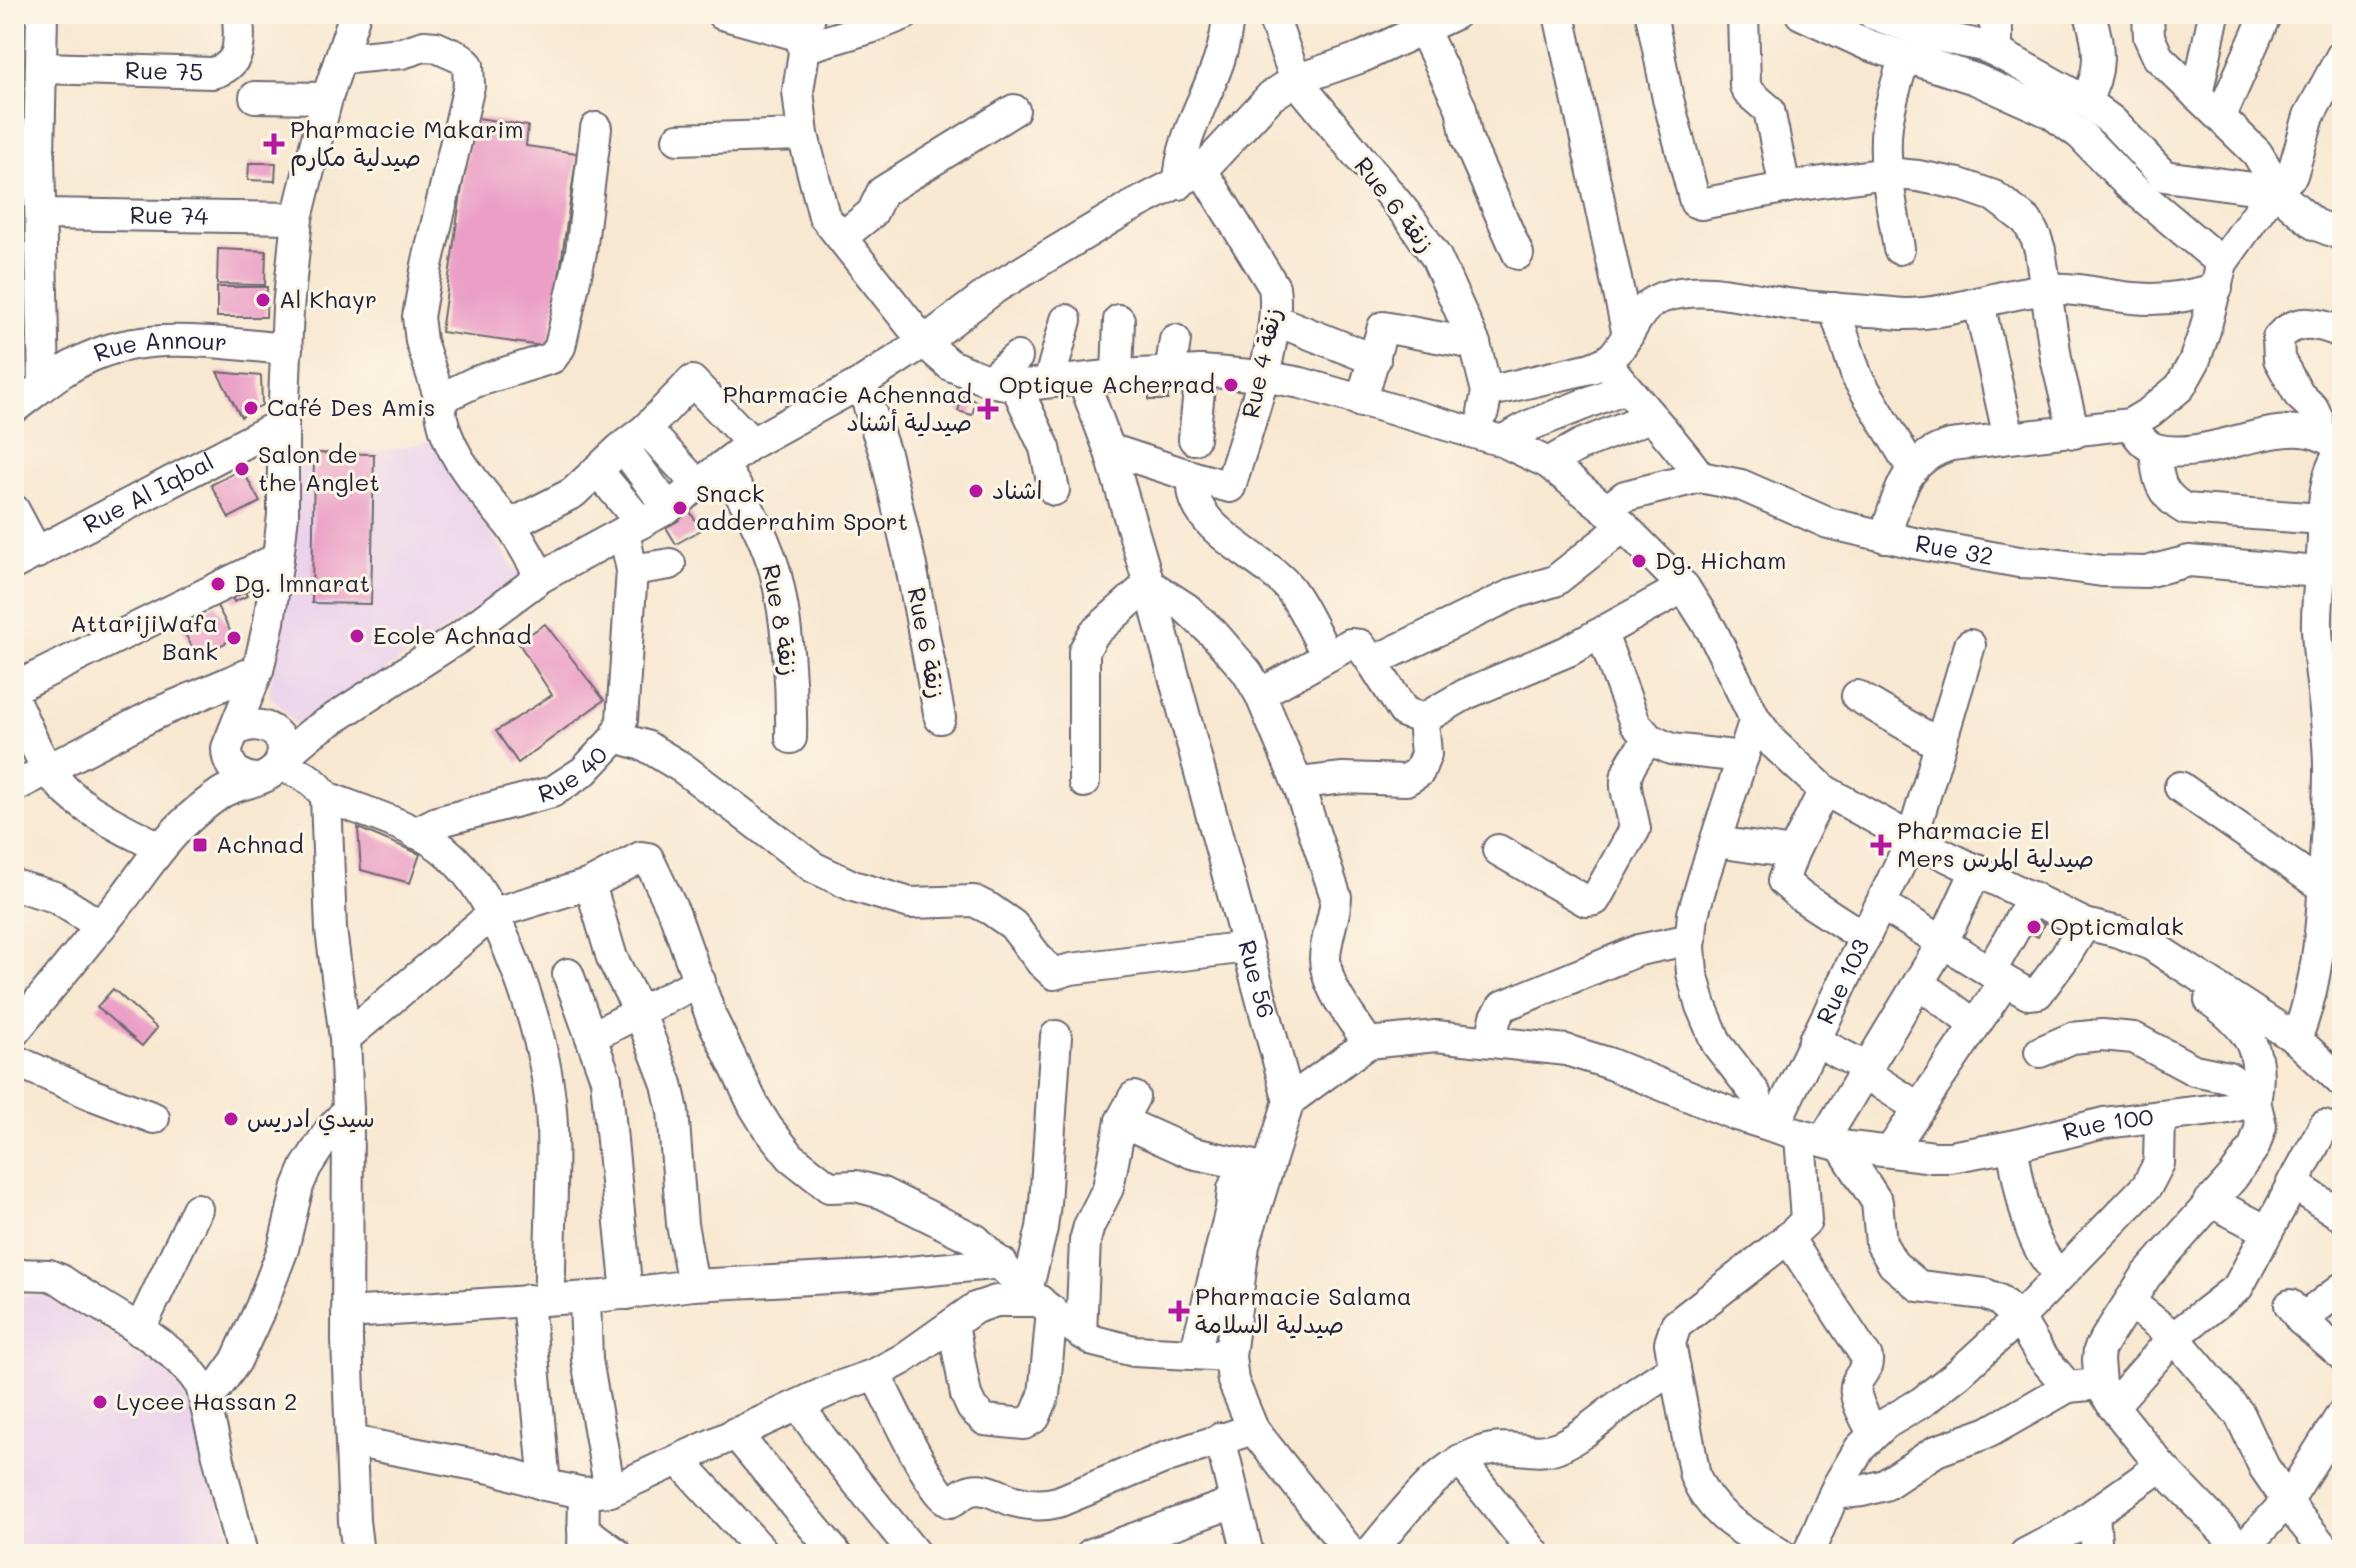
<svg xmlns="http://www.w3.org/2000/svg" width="2356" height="1568" viewBox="0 0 2356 1568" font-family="Mali,'Playpen Sans Arabic',sans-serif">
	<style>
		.built { fill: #ead1ec }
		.building { fill: #eb9fc6 }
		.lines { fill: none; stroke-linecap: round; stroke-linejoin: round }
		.minor-casing { stroke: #6d6770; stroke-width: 34 }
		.minor { stroke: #fff; stroke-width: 30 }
		.poi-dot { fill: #b5179e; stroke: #fcf5e5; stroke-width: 3 }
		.labels { text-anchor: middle; stroke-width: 6; stroke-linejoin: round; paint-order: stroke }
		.street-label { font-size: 24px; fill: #22223b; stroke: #fcf5e5 }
		.poi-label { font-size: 24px; fill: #22223b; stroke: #fcf5e5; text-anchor: start }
	</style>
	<rect width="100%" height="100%" fill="#fcf5e5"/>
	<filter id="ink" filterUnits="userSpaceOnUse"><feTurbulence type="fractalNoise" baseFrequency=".0125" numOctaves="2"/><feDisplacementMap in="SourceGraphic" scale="16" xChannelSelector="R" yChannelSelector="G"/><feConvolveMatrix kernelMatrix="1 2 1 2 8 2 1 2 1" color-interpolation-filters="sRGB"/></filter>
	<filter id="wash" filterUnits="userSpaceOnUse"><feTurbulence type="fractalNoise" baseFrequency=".006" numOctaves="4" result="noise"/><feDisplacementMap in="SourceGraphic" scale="32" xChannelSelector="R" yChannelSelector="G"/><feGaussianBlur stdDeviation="1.8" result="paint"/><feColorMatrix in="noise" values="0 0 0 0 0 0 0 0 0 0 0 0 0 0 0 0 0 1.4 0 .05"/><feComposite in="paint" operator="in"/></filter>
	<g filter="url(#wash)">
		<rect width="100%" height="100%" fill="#f8e8d1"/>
		<!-- built -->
		<g class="built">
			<polygon points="434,441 520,578 316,719 295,723 269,694 290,556 300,466"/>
			<polygon points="48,1294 172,1376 200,1427 234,1554 14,1554 14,1297"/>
		</g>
		<g id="blocks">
			<!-- building -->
			<g class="building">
				<polygon points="472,117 528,126 526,146 577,153 549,347 441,332"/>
				<polygon points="249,163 276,163 275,181 248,180"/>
				<polygon points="218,249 266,251 265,285 217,284"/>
				<polygon points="217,287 267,287 266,317 217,317"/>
				<rect x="14" y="331" width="9" height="32"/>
				<polygon points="217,372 261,376 262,405 241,417"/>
				<rect x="1149" y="388" width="19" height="12"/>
				<polygon points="962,397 976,401 972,415 958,411"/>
				<polygon points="314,453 374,454 371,604 312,603"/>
				<polygon points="242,469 260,502 229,518 211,485"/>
				<polygon points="686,505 701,530 676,544 661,519"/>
				<polygon points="241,583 247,596 234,602 228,589"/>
				<polygon points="216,604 234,638 198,658 179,623"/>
				<polygon points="545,624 604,700 518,763 496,731 552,695 518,642"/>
				<polygon points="358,828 420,854 410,883 361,870"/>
				<polygon points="2031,918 2044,924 2038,937 2025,931"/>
				<polygon points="113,989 157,1028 142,1046 97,1007"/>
			</g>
		</g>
	</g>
	<g filter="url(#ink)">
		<use href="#blocks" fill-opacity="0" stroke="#6d6770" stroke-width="2"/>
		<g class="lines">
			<defs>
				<g id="minor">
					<polyline points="42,14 39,155 44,384"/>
					<polyline points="722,14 805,37"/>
					<polyline points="810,14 798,91 803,135 824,216 924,342 950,365 989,381 1016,386 1117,375 1201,371 1263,376 1301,383 1502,441 1548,463 1607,510 1684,587 1712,631 1755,719 1773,743 1824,790 1912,839 2085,924 2118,932 2151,945 2296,1039 2342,1082"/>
					<polyline points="1272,14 1296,80 1411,220 1436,257 1475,344 1487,392 1483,412"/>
					<polyline points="1559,14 1628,335"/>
					<polyline points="1651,14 1668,99 1695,202 1701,204 1794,186 1887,173 1918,176 1959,184 1994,196 2027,221 2036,238 2040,250 2056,358 2074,433"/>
					<polyline points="1743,14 1745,86 1748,92 1769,110 1785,188"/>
					<polyline points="1801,14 1868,45 1975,79 2051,113 2081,135 2128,184 2222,263"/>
					<polyline points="1873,14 1928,34 1983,46 1997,52 2085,101 2112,121 2164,176 2253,188 2268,198"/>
					<polyline points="1991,14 1997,30 1997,52"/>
					<polyline points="2148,14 2149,37 2158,57 2257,153 2284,198 2314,224 2342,235"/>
					<polyline points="1423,29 1461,108 1467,139 1518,254"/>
					<polyline points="803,48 870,28 905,14"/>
					<polyline points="340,59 402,53 424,46 436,47 461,58 468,65 469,86 427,265 418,317 421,341 440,399"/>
					<path id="s1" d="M42 68 212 73C244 65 239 40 238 14"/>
					<polyline points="2197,95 2214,14"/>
					<polyline points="255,97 327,98"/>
					<path d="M2085 101C2103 71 2100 47 2090 14"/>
					<polyline points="2221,116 2266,14"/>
					<polyline points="678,139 803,135"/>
					<path d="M1179 184C1181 120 1225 80 1228 14"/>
					<path id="s2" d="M41 214 297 218"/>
					<polyline points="842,237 872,213 882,192 1014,110"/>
					<path d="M1899 249C1893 208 1882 166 1887 125 1890 102 1898 80 1904 58"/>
					<polyline points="1979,303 2009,438"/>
					<polyline points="1834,308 1857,377 1907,460 1914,465"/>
					<polyline points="1275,320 1375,360"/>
					<path d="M1606 362C1636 402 1672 436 1700 477"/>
					<polyline points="1170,373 1175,340"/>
					<polyline points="1117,375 1119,320"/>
					<path id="s3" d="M1083 380 1109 449 1149 584 1289 1101 1244 1245 1230 1356 1233 1381 1253 1429 1352 1554"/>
					<polyline points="989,381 1017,357"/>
					<polyline points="1049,382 1066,320"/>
					<polyline points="861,383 886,457 910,561 940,718"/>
					<polyline points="1016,386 1045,448 1054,490"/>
					<path d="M1487 392 1591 368C1599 365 1607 362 1613 356 1631 338 1635 307 1663 297 1707 283 1752 300 1795 305 1819 308 1844 309 1868 311 1880 311 1893 314 1905 314 1954 314 2000 293 2049 289 2078 287 2105 296 2133 298 2163 301 2189 297 2217 288"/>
					<polyline points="1361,402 1383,327 1475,344"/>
					<path id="s4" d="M14 408C41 388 65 366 97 354 155 331 226 344 287 349"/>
					<path d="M2130 424C2137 434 2144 446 2156 449 2213 465 2296 400 2342 450"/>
					<polyline points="646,429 698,485"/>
					<path d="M2318 434V419L2313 408 2299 395 2279 359 2278 338C2296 317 2320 323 2342 333"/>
					<polyline points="1194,439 1201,371"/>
					<polyline points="1502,441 1531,425 1625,388"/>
					<path d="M1109 449 1194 477C1183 527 1266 557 1290 589 1305 609 1315 634 1327 655"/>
					<path d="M2155 449C2158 479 2158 493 2185 509L2322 519"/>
					<polyline points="632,459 668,508"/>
					<polyline points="1548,463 1580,445 1650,417"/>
					<path d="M723 466C744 498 764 534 775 571 788 621 792 687 791 738"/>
					<polyline points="597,470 641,523"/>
					<path d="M1194 477 1230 487C1245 435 1282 339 1274 287L1202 170"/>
					<polyline points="14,510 37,553"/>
					<path id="s5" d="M1607 510 1625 496 1700 477 1741 485 1828 523 1914 543 2019 562 2046 563 2102 571 2146 572 2189 561 2319 572"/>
					<polyline points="510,525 573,493 621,448 646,429 692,381 752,443"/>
					<path d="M1885 537C1899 495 1904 458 1951 445L2130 424 2150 412 2180 387 2194 362 2205 330 2222 263 2268 198 2292 175 2309 116 2342 55"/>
					<path id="s6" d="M14 564 283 423"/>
					<polyline points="632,570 670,564"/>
					<path d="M541 577C530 559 521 539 508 523 479 487 440 448 440 399L475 382 552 358 560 347 581 252 596 128"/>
					<polyline points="1602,634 1635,723 1649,739 1671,749 1743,757"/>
					<polyline points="1372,662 1404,712 1423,719"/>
					<polyline points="14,688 278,558"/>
					<polyline points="1260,694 1350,644 1360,645 1372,662 1515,593 1555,581 1624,526"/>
					<polyline points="1857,696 1940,745"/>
					<path d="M14 700C25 722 34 748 48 769 73 808 120 826 160 848"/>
					<polyline points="1755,719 1704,876 1693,914 1690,946 1692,973 1701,1006 1717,1044 1755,1093 1764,1123"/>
					<polyline points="616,737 646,746 684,769 813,867 853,886 910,903 974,901 990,909 1013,925 1041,962 1054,974 1071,969 1247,947"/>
					<polyline points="282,758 313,732 460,637 541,577 668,508 752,443 861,383 924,342 995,288 1123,211 1202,170 1271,96 1296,80 1362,57 1455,14"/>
					<path d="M278 766C299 771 314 779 326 797L331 930 345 1038 348 1110 347 1340 354 1521 358 1554"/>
					<path d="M255 779C237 777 227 766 227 748L258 670 269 622 278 558 283 515V423L288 308 297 218 327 98 355 14"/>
					<path d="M1084 782V651L1094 633 1149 584 1186 608 1215 635 1247 672 1260 694 1299 787 1336 897C1335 918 1325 939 1325 959 1326 989 1353 1019 1368 1043"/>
					<polyline points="14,787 157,713 258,670"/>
					<polyline points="1299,787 1309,782 1343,778 1406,780 1419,772 1426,754 1423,719 1466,694 1568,651 1684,587"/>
					<polyline points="2180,787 2323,887"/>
					<polyline points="1824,790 1793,853 1783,881 1799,895 1865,938"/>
					<path d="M326 797C360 810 416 827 443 849 476 876 493 911 509 950 532 1006 550 1066 552 1127 554 1184 549 1241 550 1298"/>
					<path id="s7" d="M415 833 437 822 552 792 584 771 616 737 622 720 632 570 624 533"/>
					<polyline points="1716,842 1793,853"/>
					<path d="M1498 850 1586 901 1595 900 1635 829C1626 780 1615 782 1649 739"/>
					<polyline points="590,884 612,958 639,1011 667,1084 673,1111 682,1224 693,1285"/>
					<polyline points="14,885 55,897 101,926"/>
					<polyline points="1881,904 2005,981"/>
					<polyline points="1990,972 2033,897"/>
					<polyline points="568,974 606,1079 627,1294"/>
					<polyline points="1919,983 1975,1025"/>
					<path d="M14 1032C50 988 86 944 122 900 142 874 159 847 183 824 194 813 208 802 221 793 238 782 269 783 279 764 295 735 259 714 234 732"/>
					<polyline points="591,1037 700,981"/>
					<polyline points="345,1038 494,913 590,884 641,857 648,858 675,915 712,1019 754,1106 767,1127 791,1157 829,1187 856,1186 882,1193 976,1240 1027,1291 1066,1323 1094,1341 1134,1351 1230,1356"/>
					<path d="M2296 1039C2319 983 2322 920 2325 860 2326 832 2329 803 2329 775 2330 726 2319 678 2317 629 2316 599 2322 569 2323 538 2323 512 2323 472 2342 451"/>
					<polyline points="1491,1040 1496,1017 1503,1006 1639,950 1691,939"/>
					<polyline points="1814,1040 1869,1069"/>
					<polyline points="2040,1052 2072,1038 2102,1035 2134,1038 2194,1070 2228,1077 2256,1095"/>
					<polyline points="14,1060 93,1095 154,1118"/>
					<polyline points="1866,1074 1919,1108"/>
					<path id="s8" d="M1289 1101 1368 1043 1436 1036 1566 1050 1608 1063 1736 1115 1800 1135 1841 1146 1934 1157H1950L2012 1146 2104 1123 2228 1108 2255 1101C2265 1052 2249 1028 2210 1000"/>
					<polyline points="1121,1121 1192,1153 1263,1168"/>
					<path id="s9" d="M1774 1126 1912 839 1970 645"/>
					<polyline points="1823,1141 1943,942 1977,869"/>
					<polyline points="1841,1146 1877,1202 1881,1243 1893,1264 1919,1286 1985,1294 1999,1300 2019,1318 2040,1354 2068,1387 2100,1384"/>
					<path d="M2012 1146C2020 1186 2027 1248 2060 1274"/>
					<polyline points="1891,1150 2005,981 2028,994 2038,993 2064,958 2085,924"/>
					<polyline points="2292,1183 2342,1216"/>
					<polyline points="2210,1201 2267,1231"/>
					<path d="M1788 1238 1867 1358C1868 1370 1861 1372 1857 1382 1851 1397 1867 1420 1873 1434"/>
					<path d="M14 1274 49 1275 61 1280C104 1311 173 1341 201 1386L242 1554"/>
					<polyline points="1027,1291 1042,1228 1045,1203 1056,1036"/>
					<polyline points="585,1298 587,1360 610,1491"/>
					<polyline points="528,1300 545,1485"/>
					<polyline points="2131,1303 2174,1337 2240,1415 2264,1467 2297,1515 2322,1546 2333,1554"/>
					<polyline points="2290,1305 2301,1320 2342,1355"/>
					<polyline points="347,1313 604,1296 693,1285 868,1276 1002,1263"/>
					<polyline points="2301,1320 2342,1288"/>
					<polyline points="953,1324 966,1395 972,1408 985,1420 1024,1424 1035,1417 1044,1395 1052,1311"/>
					<polyline points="139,1331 197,1209"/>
					<polyline points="1081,1333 1085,1241 1089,1226 1108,1188 1121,1121 1134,1097"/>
					<polyline points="1195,1353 1231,1209 1233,1189 1243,1164"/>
					<path d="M875 1374C888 1398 930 1492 950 1502 956 1500 960 1495 966 1492 984 1484 998 1496 1014 1501 1029 1505 1043 1506 1058 1502L1164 1458 1253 1429"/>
					<polyline points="205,1404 236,1361 261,1307 283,1249 298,1186 306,1167 330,1130 348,1110"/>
					<polyline points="799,1406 823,1440 915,1554"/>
					<polyline points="2113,1406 2174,1337 2238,1287 2324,1126"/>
					<polyline points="735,1433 836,1554"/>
					<polyline points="1220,1438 1248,1554"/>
					<polyline points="351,1441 496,1469 545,1485 584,1493 610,1491 833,1389 875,1374 903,1359 975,1308 996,1301 1040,1301"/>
					<polyline points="679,1460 765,1554"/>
					<polyline points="1460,1460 1535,1554"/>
					<polyline points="1834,1494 1862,1491 1885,1485 1936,1451 1989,1432 2068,1387"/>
					<polyline points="2094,1514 2097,1554"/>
					<polyline points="583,1529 617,1554"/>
					<polyline points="2242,1550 2288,1500 2342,1414"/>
					<polyline points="583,1554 584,1493"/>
					<polyline points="1091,1554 1235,1502"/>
					<path d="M1369 1554C1402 1516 1440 1458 1492 1449 1515 1445 1536 1456 1558 1447 1578 1439 1597 1422 1614 1409 1634 1394 1653 1381 1675 1368"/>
					<path d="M1780 1554C1744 1530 1714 1519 1695 1476L1670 1343 1676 1325 1788 1238 1806 1221 1800 1135"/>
					<polyline points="1808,1554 1838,1485 1860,1448 1885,1424 1922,1402 1959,1373 2019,1318 2147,1186 2159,1163 2160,1116"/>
					<polyline points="2025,1554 2072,1529 2161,1466"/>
					<polyline points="2246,1554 2161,1466 2113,1406 2100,1384 2098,1360 2099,1350 2106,1338 2146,1276 2233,1177 2254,1147 2261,1126 2255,1101"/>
				</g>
			</defs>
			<!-- minor casing -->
			<use href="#minor" class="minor-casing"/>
			<!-- minor -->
			<use href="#minor" class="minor"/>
		</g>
	</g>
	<!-- markers -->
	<g class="poi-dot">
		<path d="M270 132h8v8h8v8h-8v8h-8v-8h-8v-8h8z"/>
		<circle cx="263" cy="300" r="8"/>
		<circle cx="1231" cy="385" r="8"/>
		<circle cx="251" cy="408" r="8"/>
		<path d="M984 397h8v8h8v8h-8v8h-8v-8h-8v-8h8z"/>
		<circle cx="242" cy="469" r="8"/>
		<circle cx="976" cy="491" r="8"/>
		<circle cx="680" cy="508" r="8"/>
		<circle cx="1639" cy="561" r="8"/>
		<circle cx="218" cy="584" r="8"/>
		<circle cx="357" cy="636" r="8"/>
		<circle cx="234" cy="638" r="8"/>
		<rect x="192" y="837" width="16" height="16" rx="4"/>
		<path d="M1877 833h8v8h8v8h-8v8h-8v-8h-8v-8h8z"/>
		<circle cx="2034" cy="927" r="8"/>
		<circle cx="231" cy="1119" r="8"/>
		<path d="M1175 1299h8v8h8v8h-8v8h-8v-8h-8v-8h8z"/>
		<circle cx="100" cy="1402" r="8"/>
	</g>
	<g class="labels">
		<!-- street labels -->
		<g class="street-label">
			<text dy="8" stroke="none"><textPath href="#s1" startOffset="122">Rue 75</textPath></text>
			<text transform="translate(1394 205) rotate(52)" y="8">Rue 6 زنقة</text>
			<text dy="8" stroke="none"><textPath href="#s2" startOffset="128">Rue 74</textPath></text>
			<text dy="8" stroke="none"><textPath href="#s4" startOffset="164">Rue Annour</textPath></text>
			<text transform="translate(1262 363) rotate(-78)" y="8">Rue 4 زنقة</text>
			<text dy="8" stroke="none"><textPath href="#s6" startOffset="152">Rue Al Iqbal</textPath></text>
			<text dy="8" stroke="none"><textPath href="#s5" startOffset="366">Rue 32</textPath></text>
			<text transform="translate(780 620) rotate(80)" y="8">Rue 8 زنقة</text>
			<text transform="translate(926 643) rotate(79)" y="8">Rue 6 زنقة</text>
			<text dy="8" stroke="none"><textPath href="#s7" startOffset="170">Rue 40</textPath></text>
			<text dy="8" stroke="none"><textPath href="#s3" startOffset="624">Rue 56</textPath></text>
			<text dy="8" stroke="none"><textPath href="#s9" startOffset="160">Rue 103</textPath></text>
			<text dy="8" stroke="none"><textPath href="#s8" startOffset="860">Rue 100</textPath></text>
		</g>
		<!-- poi labels -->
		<g class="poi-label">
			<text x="290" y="138">Pharmacie Makarim<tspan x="290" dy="28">صيدلية مكارم</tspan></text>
			<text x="279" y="308">Al Khayr</text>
			<text x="1215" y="393" text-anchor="end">Optique Acherrad</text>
			<text x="972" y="403" text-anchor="end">Pharmacie Achennad<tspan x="972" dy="28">صيدلية أشناد</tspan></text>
			<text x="267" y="416">Café Des Amis</text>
			<text x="258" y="463">Salon de<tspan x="258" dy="28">the Anglet</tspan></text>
			<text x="992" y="499">اشناد</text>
			<text x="696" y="502">Snack<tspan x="696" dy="28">adderrahim Sport</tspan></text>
			<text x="1655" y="569">Dg. Hicham</text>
			<text x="234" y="592">Dg. lmnarat</text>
			<text x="218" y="632" text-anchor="end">AttarijiWafa<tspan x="218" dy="28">Bank</tspan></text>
			<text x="373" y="644">Ecole Achnad</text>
			<text x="1897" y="839">Pharmacie El<tspan x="1897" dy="28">Mers صيدلية المرس</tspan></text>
			<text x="216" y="853">Achnad</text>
			<text x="2050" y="935">Opticmalak</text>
			<text x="247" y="1127">سيدي ادريس</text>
			<text x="1195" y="1305">Pharmacie Salama<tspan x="1195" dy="28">صيدلية السلامة</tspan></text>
			<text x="116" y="1410">Lycee Hassan 2</text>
		</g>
	</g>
	<!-- margin -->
	<rect width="2356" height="1568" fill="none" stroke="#fcf5e5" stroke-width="48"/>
</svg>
